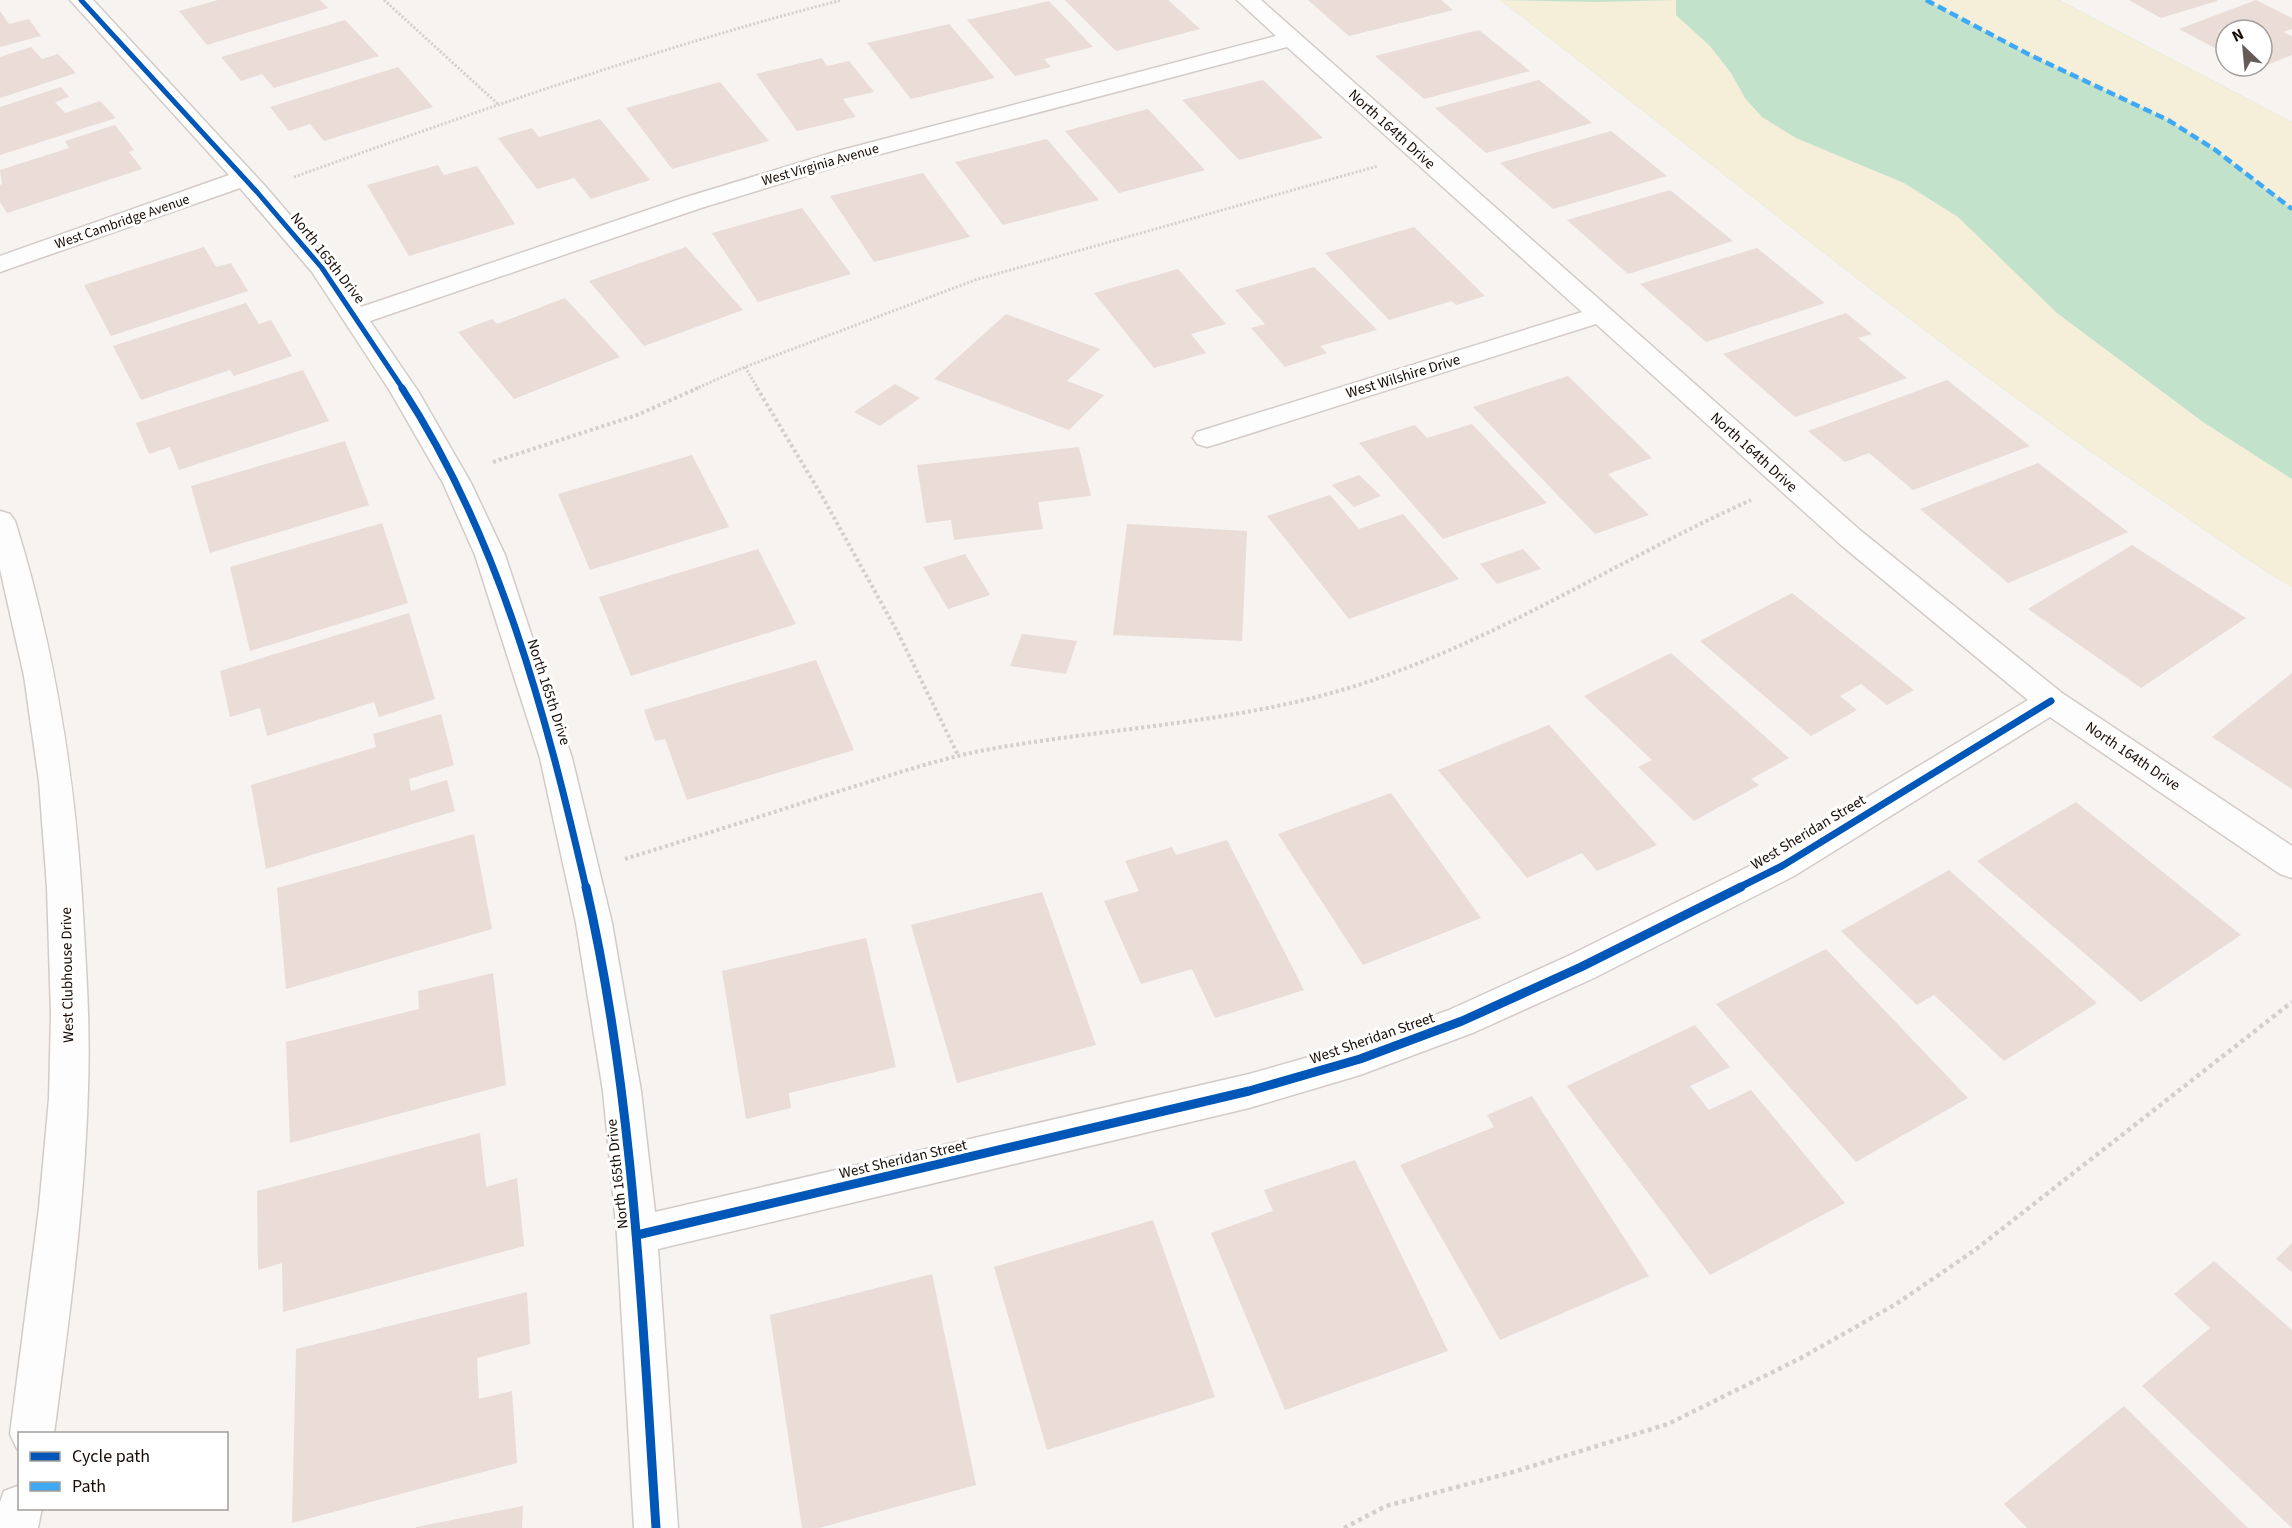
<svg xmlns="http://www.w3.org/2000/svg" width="2292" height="1528" viewBox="0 0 2292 1528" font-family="'Source Sans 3',sans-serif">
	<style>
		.green { fill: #c2e2cc }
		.sand { fill: #f5eed9 }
		.building { fill: #eadcd6 }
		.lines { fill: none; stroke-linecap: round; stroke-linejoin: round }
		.minor-casing { stroke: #d3cbc7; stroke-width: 3 }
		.path-far2 { stroke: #d1d0cf; stroke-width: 3; stroke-dasharray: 2 2; stroke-linecap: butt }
		.path-far1 { stroke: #d1d0cf; stroke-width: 4; stroke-dasharray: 3 3; stroke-linecap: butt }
		.path { stroke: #d1d0cf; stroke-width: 4.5; stroke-dasharray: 4 4; stroke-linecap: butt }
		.minor { fill: #fefdfd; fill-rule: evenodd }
		.quiet { stroke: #3fa9f5; stroke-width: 4.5; stroke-dasharray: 9 4.5; stroke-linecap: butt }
		.cycleway-far2-casing { stroke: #fff; stroke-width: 8 }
		.cycleway-far1-casing { stroke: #fff; stroke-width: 10 }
		.cycleway-casing { stroke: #fff; stroke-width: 13 }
		.cycleway-far2 { stroke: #0057b8; stroke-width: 5 }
		.cycleway-far1 { stroke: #0057b8; stroke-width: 7 }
		.cycleway { stroke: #0057b8; stroke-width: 9 }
		.labels { text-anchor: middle; stroke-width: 6; stroke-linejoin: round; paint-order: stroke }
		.far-street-label { font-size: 14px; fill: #170b05; stroke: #fff }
		.street-label { font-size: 15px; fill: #170b05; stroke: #fff }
	</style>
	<rect width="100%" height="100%" fill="#f6f3f1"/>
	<!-- green -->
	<path class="green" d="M1500 0H2059L2292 122V587C2242 558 2196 523 2148 491 1923 339 1715 164 1500 0Z"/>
	<!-- sand -->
	<g class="sand">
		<path d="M1500 0 1596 2 1676 0V15L1710 46 1731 73 1745 98 1762 117 1796 138 1904 183 1958 217 2057 313 2203 422 2292 479V587C2242 558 2196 523 2148 491 1923 339 1715 164 1500 0Z"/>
		<polygon points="1926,0 2059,0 2292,122 2292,209 2214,149 2168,120 2030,55"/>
	</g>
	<!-- building -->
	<g class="building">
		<polygon points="218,0 320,0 328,8 207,45 179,11"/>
		<polygon points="1065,0 1168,0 1200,29 1116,51"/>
		<polygon points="1308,0 1441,0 1453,10 1349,36"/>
		<polygon points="2129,0 2217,0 2217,1 2161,18"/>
		<polygon points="2256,0 2292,18 2292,29 2283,32 2292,36 2292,55 2267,65 2262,62 2262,30 2226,30 2226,54 2179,29"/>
		<polygon points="1049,1 1093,47 1044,59 1051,67 1015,76 967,20"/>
		<polygon points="0,11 9,24 29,19 41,36 0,47"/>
		<polygon points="345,20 379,56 274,88 262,74 241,81 221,57"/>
		<polygon points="949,24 995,78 911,99 867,43"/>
		<polygon points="1479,30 1530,71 1424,99 1375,56"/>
		<polygon points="31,47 42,59 58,54 76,73 0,98 0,57"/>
		<polygon points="822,58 827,66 849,61 874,92 843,99 856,117 797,131 756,74"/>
		<polygon points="398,67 433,107 324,141 310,124 289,131 270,107"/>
		<polygon points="1263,80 1323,138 1239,160 1182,100"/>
		<polygon points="1539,80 1592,123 1486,153 1435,108"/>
		<polygon points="720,82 769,141 672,169 626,108"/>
		<polygon points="61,87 69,97 55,102 65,113 100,101 116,118 0,155 0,107"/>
		<polygon points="1148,109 1205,170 1119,193 1065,131"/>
		<polygon points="600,119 650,180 591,199 574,178 537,189 498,138 532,128 539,137"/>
		<polygon points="115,125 134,150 129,152 142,169 7,213 0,202 0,185 2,184 0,170 69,148 65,141"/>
		<polygon points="1611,131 1667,176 1553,209 1500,163"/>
		<polygon points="1047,139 1099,200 1003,225 955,162"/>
		<polygon points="438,165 444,175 477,166 515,224 409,256 367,185"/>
		<polygon points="923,173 970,237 874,262 830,196"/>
		<polygon points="1670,190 1733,241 1628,274 1567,220"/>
		<polygon points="802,208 851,274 758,302 712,233"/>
		<polygon points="1414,227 1485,296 1456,305 1452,301 1389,320 1325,253"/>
		<polygon points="204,247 216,267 231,263 248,291 111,336 84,285"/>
		<polygon points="686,247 743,310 644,346 589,281"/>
		<polygon points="1757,248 1825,303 1706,342 1640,284"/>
		<polygon points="1314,267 1377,330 1320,346 1327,353 1285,367 1251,328 1265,324 1235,290"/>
		<polygon points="1178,269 1226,324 1191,334 1206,353 1154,368 1094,293"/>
		<polygon points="565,298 620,357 514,399 458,332 492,319 497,324"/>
		<polygon points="246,303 259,324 271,320 292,356 234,376 230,370 141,400 113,346"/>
		<polygon points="1846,313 1872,334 1858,338 1907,378 1795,417 1723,354"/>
		<polygon points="1006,314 1100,349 1067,381 1104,395 1069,430 934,379"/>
		<polygon points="303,370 329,421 179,470 170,447 149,454 136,423"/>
		<polygon points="1568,376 1652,458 1608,474 1649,515 1595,534 1473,407"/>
		<polygon points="1947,380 2030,446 1913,490 1869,453 1845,462 1808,431"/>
		<polygon points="895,384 920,398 880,426 854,412"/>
		<polygon points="1472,424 1547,503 1443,539 1359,443 1415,425 1427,438"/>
		<polygon points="345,441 369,505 210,553 191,486"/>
		<polygon points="1079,447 1091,496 1038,502 1043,529 954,540 951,520 926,523 917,465"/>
		<polygon points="692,455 729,527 590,570 558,494"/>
		<polygon points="2038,463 2128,532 2008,583 1920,509"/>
		<polygon points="1359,475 1381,496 1354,507 1332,485"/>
		<polygon points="1330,495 1359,529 1403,514 1459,579 1349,619 1267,516"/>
		<polygon points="382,523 408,603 250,651 230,567"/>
		<polygon points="1127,524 1247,531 1242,641 1113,635"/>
		<polygon points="2132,545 2246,618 2141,688 2028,609"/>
		<polygon points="758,549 796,624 631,676 599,597"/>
		<polygon points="1523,549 1541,569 1497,584 1480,564"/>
		<polygon points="965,554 990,595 948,609 923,567"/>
		<polygon points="1792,593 1914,690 1887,705 1861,684 1840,696 1857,710 1811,736 1700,641"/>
		<polygon points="409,613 435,699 379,717 374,702 267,736 260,708 230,717 220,671"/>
		<polygon points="1022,634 1077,641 1066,674 1010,666"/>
		<polygon points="1671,653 1789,758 1751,779 1759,785 1694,821 1638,767 1652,760 1584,696"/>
		<polygon points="816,660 854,750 687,800 665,739 655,741 644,710"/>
		<polygon points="2292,673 2292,789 2212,737"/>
		<polygon points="441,714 454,765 409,779 411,791 447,780 455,811 266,869 251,785 376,747 373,734"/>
		<polygon points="1549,725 1657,845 1597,871 1582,853 1527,878 1438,770"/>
		<polygon points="1391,793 1481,918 1363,965 1278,834"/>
		<polygon points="2076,802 2241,935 2141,1002 1977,861"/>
		<polygon points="474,834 492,929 286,989 277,888"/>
		<polygon points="1227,840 1304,990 1215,1018 1192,969 1141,984 1104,901 1139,891 1125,861 1172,847 1176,855"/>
		<polygon points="1949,870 2097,1003 2004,1061 1934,995 1917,1005 1841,931"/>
		<polygon points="1042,892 1096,1045 957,1083 911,925"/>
		<polygon points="866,938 896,1067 789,1093 791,1108 746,1119 722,971"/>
		<polygon points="1826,949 1968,1098 1856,1162 1716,1004"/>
		<polygon points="493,973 506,1085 290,1143 286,1042 419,1009 418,991"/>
		<polygon points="1695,1025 1730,1067 1690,1086 1709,1110 1751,1090 1845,1203 1710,1275 1567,1086"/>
		<polygon points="1532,1096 1649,1276 1500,1340 1400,1165 1494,1127 1487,1115"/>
		<polygon points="480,1133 486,1187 517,1178 524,1246 283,1312 282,1263 258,1270 257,1191"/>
		<polygon points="1355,1160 1448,1351 1285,1410 1211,1233 1273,1211 1264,1190"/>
		<polygon points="1153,1220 1215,1397 1047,1450 994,1267"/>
		<polygon points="2292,1243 2292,1272 2276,1259"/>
		<polygon points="2214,1261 2292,1330 2292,1528 2142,1386 2210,1328 2174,1294"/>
		<polygon points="932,1274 976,1485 819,1528 802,1528 770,1315"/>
		<polygon points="527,1292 530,1344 477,1358 479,1399 512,1391 517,1463 292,1523 296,1349"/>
		<polygon points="2124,1406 2248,1528 2027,1528 2004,1504"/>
		<polygon points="523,1506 522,1528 416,1528 416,1527"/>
	</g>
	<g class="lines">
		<defs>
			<g id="minor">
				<path d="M70 0H93L266 187 331 263 361 307 683 198 838 151 1276 36 1237 0H1261L1861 531 2062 693 2292 846V878L2280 874 2050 717 1794 876 1594 978 1475 1032 1360 1075 1249 1108 658 1249 678 1528H634L617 1235 603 1091 576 923 540 758 475 555 443 483 390 391 312 272 240 188 0 272V256L229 175ZM1287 47 1582 312 1197 432 1193 438 1197 444 1207 447 1217 444 1596 324 1841 545 2028 700 1770 856 1568 956 1449 1010 1358 1043 1249 1074 655 1212 641 1091 612 923 572 758 505 555 471 483 418 391 370 321 701 208 854 161Z"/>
				<path d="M0 511 10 514 15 521C57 655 77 790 84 931 87 983 90 1035 88 1088 85 1203 69 1319 54 1434H20V1450L17 1449 10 1434 39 1208 49 1099 51 1014 47 887 39 781 24 676 0 569Z"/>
				<polygon points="20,1485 20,1508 42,1508 38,1528 0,1528 0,1502 4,1491"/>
			</g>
		</defs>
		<!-- minor casing -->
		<use href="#minor" class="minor-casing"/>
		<!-- path-far2 -->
		<g class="path-far2">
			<polyline points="384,0 498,104"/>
			<path d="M294 177C475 112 655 48 842 0"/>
			<polyline points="745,367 758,389"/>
			<polyline points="695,389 745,367 975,280 1378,166"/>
		</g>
		<!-- path-far1 -->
		<g class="path-far1">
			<polyline points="757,388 822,496 898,633 958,755"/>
			<polyline points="493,462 637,415 698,388"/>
			<path d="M625 859C695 837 766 815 836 792 886 777 934 760 985 750 1105 728 1228 724 1345 689 1489 646 1615 561 1751 500"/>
		</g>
		<!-- path -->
		<polyline class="path" points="1344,1528 1386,1506 1513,1472 1668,1424 1801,1358 1896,1304 1975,1250 2292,1002"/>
		<!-- minor -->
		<use href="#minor" class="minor"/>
		<!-- quiet -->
		<polyline class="quiet" points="1926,0 2030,55 2168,120 2214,149 2292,209"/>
		<defs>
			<polyline id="cycleway-far2" points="81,0 257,192 322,268 403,389"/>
			<g id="cycleway-far1">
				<path d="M402 388C500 538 546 715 586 888"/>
				<polyline points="1738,888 1782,866 2051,701"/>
			</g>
			<g id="cycleway">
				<path d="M586 887C634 1097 642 1314 656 1528"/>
				<polyline points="637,1235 1249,1091 1360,1059 1462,1021 1581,967 1741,887"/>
			</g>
		</defs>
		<!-- cycleway-far2 casing -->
		<use href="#cycleway-far2" class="cycleway-far2-casing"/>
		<!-- cycleway-far1 casing -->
		<use href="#cycleway-far1" class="cycleway-far1-casing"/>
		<!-- cycleway casing -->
		<use href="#cycleway" class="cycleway-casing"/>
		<!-- cycleway-far2 -->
		<use href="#cycleway-far2" class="cycleway-far2"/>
		<!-- cycleway-far1 -->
		<use href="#cycleway-far1" class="cycleway-far1"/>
		<!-- cycleway -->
		<use href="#cycleway" class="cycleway"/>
	</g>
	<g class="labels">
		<!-- far-street labels -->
		<g class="far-street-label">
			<text transform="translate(820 164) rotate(-16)" y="5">West Virginia Avenue</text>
			<text transform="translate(122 221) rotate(-19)" y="5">West Cambridge Avenue</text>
		</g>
		<!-- street labels -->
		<g class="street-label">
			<text transform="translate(1392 129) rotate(42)" y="5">North 164th Drive</text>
			<text transform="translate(328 258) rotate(52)" y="5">North 165th Drive</text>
			<text transform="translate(1403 376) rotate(-17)" y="5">West Wilshire Drive</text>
			<text transform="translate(1754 452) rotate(42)" y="5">North 164th Drive</text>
			<text transform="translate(549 692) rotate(72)" y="5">North 165th Drive</text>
			<text transform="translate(2133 756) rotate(34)" y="5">North 164th Drive</text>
			<text transform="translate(1808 832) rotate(-31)" y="5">West Sheridan Street</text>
			<text transform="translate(67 975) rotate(-91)" y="5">West Clubhouse Drive</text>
			<text transform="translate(1372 1038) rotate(-19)" y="5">West Sheridan Street</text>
			<text transform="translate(903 1159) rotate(-13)" y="5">West Sheridan Street</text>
			<text transform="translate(617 1174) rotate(-96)" y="5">North 165th Drive</text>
		</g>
	</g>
	<!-- legend -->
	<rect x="18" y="1432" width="210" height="78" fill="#ffffff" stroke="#a29d9b" stroke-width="1.5"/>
	<rect x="30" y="1452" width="30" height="9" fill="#0057b8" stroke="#a29d9b" stroke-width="1.5"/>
	<text x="72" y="1462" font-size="18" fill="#170b05">Cycle path</text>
	<rect x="30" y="1482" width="30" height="9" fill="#3fa9f5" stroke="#a29d9b" stroke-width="1.5"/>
	<text x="72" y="1492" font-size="18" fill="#170b05">Path</text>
	<!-- north arrow -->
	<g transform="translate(2244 48) rotate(334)"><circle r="28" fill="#ffffff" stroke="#a29d9b" stroke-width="1.5"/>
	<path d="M0-4.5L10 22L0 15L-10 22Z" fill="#655c58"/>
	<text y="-9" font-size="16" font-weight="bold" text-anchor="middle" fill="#170b05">N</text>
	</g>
</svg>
